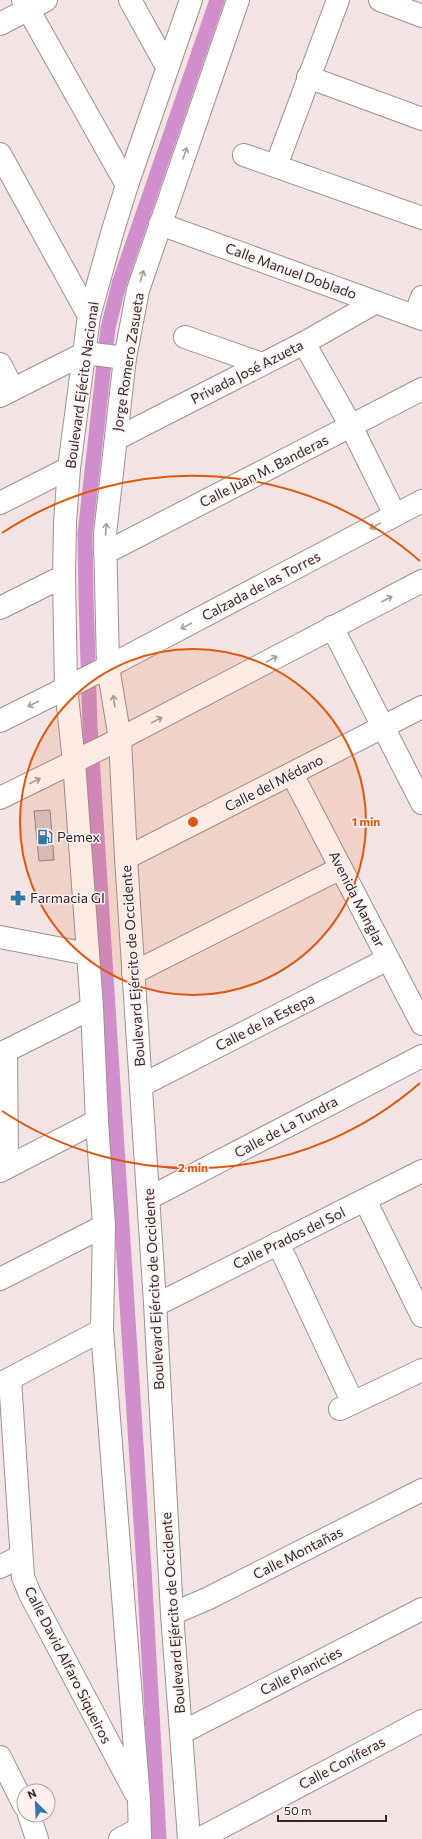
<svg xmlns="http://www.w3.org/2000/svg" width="422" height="1839" viewBox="0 0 422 1839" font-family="Commissioner,sans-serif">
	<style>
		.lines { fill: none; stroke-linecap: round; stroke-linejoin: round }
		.canal { stroke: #d08ecd; stroke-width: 15 }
		.building { fill: #d6c8cc; stroke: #8f8286 }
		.minor-casing { stroke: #9f9190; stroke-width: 24 }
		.major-casing { stroke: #9f9190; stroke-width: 24 }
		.minor { stroke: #fff; stroke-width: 22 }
		.major { stroke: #fff; stroke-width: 22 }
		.oneway { stroke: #a2a0a0 }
		.ring { fill: none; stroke: #df570e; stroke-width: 2 }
		.labels { text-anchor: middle; stroke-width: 3; stroke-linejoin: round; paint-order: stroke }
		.street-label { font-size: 14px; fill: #312b2b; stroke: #fef1f0 }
		.poi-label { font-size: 14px; fill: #312b2b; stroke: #fef1f0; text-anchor: start }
		.centre { fill: #df570e; stroke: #fef1f0; stroke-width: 2 }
		.ring-label { font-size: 12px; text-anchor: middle; font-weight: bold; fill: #df570e; stroke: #fef1f0; stroke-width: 3; stroke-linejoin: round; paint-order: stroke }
	</style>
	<rect width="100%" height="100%" fill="#f3e3e2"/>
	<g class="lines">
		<!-- canal -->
		<polyline class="canal" points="159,1839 144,1569 90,726 86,597 85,534 108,328 119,284 217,0"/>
	</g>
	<!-- building -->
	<polygon class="building" points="50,810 54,860 39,861 34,811"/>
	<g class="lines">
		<defs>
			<g id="minor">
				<polyline points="23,0 127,185"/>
				<polyline points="130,0 167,67"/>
				<polyline points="380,0 422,16"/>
				<polyline points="0,24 46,0"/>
				<polyline points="308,77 422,119"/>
				<polyline points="0,154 89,316"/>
				<polyline points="244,155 422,218"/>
				<polyline points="276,166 338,0"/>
				<polyline points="160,224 422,319"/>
				<polyline points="415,316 422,297"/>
				<polyline points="185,337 262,364"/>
				<polyline points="304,343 351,426 395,515"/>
				<polyline points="0,364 13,389"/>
				<polyline points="0,396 85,353 125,358"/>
				<polyline points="116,439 304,343 376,302"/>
				<polyline points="0,503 69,468"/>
				<polyline points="105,553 422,389"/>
				<polyline points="0,608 64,576"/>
				<polyline points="332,627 422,803"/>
				<polyline points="292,774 422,1024"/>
				<polyline points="126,858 422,707"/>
				<polyline points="0,937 88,954"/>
				<polyline points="133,973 341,868"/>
				<polyline points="6,1051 7,1167"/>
				<polyline points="0,1054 92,1008"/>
				<polyline points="142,1085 388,959"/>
				<polyline points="0,1171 97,1121"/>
				<polyline points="149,1198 422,1056"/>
				<polyline points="365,1200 422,1316"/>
				<polyline points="278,1243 353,1403"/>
				<polyline points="0,1279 104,1226"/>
				<polyline points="155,1303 162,1302 422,1171"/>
				<polyline points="10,1379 23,1577 30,1594 135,1792"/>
				<polyline points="0,1384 102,1330"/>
				<polyline points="340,1409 422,1370"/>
				<polyline points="0,1567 21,1556"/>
				<polyline points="172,1614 209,1598 422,1490"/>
				<polyline points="181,1733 422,1609"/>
				<polyline points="0,1757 24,1805"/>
				<polyline points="29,1815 37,1839"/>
				<polyline points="120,1839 139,1829"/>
				<polyline points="140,1839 139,1800 102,1330 104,1226 97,1121 92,1008 74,762 66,687 64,576 65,523 69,468 89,316 113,230 127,185 191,0"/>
				<polyline points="189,1839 172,1614 155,1303 126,858 120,739 108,667 105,534 125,358 138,290 238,0"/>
				<polyline points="199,1839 422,1721"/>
			</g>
			<g id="major">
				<polyline points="0,721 100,671 422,501"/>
				<polyline points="0,798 110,744 422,581"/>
			</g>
		</defs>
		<!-- minor casing -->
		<use href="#minor" class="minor-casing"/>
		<!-- major casing -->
		<use href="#major" class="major-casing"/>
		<!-- minor -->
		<use href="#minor" class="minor"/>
		<!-- major -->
		<use href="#major" class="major"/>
	</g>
	<!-- one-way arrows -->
	<defs><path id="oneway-shaft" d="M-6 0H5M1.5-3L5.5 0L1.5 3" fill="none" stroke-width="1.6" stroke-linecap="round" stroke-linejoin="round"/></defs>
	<g class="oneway">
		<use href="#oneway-shaft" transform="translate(185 153) rotate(-71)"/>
		<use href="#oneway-shaft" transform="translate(142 276) rotate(-73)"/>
		<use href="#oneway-shaft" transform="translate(375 526) rotate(152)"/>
		<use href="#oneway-shaft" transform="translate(106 529) rotate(-86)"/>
		<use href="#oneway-shaft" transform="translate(387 599) rotate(-27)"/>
		<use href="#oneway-shaft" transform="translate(186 626) rotate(152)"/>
		<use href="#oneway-shaft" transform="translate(272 659) rotate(-28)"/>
		<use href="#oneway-shaft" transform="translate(114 701) rotate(-99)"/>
		<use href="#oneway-shaft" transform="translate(33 704) rotate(153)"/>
		<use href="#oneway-shaft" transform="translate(157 720) rotate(-28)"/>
		<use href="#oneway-shaft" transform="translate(35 781) rotate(-26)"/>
	</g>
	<!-- distance rings -->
	<circle cx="193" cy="822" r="173" fill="#df570e" fill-opacity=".12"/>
	<g class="ring">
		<circle cx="193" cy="822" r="173"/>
		<path d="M420 1083A346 346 0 0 1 2 1111M2 533A346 346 0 0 1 420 561"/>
	</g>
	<!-- icons -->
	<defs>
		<symbol id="fuel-bare" viewBox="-9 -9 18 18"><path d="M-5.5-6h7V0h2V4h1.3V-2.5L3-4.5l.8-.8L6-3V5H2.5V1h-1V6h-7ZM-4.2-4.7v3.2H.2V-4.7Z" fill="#3377ad" stroke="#fef1f0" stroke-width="2.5" paint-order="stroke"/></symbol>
		<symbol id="pharmacy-bare" viewBox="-9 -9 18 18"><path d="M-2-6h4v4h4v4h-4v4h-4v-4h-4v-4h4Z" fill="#3377ad" stroke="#fef1f0" stroke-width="2.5" paint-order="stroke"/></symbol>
	</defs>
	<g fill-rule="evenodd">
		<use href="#fuel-bare" x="34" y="826" width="22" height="22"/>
		<use href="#pharmacy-bare" x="7" y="887" width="22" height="22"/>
	</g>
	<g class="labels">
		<!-- street labels -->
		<g class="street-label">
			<text transform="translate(291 271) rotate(20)" y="5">Calle Manuel Doblado</text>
			<text transform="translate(128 362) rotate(-81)" y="5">Jorge Romero Zasueta</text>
			<text transform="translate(247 372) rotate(-27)" y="5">Privada José Azueta</text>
			<text transform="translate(82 385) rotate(-82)" y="5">Boulevard Ejécito Nacional</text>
			<text transform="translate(264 471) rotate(-27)" y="5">Calle Juan M. Banderas</text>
			<text transform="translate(261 586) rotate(-28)" y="5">Calzada de las Torres</text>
			<text transform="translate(274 783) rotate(-27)" y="5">Calle del Médano</text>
			<text transform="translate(357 899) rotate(63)" y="5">Avenida Manglar</text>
			<text transform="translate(133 966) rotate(-94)" y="5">Boulevard Ejército de Occidente</text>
			<text transform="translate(265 1022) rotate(-27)" y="5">Calle de la Estepa</text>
			<text transform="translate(286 1127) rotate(-28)" y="5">Calle de La Tundra</text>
			<text transform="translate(289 1238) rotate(-26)" y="5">Calle Prados del Sol</text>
			<text transform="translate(154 1289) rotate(-93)" y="5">Boulevard Ejército de Occidente</text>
			<text transform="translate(298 1553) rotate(-27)" y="5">Calle Montañas</text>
			<text transform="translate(173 1613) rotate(-94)" y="5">Boulevard Ejército de Occidente</text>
			<text transform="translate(68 1665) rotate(63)" y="5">Calle David Alfaro Siqueiros</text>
			<text transform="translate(301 1671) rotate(-27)" y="5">Calle Planicies</text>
			<text transform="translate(342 1763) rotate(-28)" y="5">Calle Coníferas</text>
		</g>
		<!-- poi labels -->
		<g class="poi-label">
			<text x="57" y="842">Pemex</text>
			<text x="30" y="903">Farmacia GI</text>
		</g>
	</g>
	<circle cx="193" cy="822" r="6" class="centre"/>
	<g class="ring-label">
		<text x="366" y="826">1 min</text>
		<text x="193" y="1172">2 min</text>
	</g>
	<!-- north arrow -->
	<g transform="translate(36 1803) rotate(336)"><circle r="19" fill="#fef1f0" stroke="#aca2a1"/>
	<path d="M0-3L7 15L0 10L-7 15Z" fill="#3377ad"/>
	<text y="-6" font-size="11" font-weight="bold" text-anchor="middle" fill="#312b2b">N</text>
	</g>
	<!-- scale -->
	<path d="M278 1815v6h108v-6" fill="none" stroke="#312b2b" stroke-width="2"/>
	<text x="284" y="1815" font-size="12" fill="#312b2b" stroke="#fef1f0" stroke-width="3" paint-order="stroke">50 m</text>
</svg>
